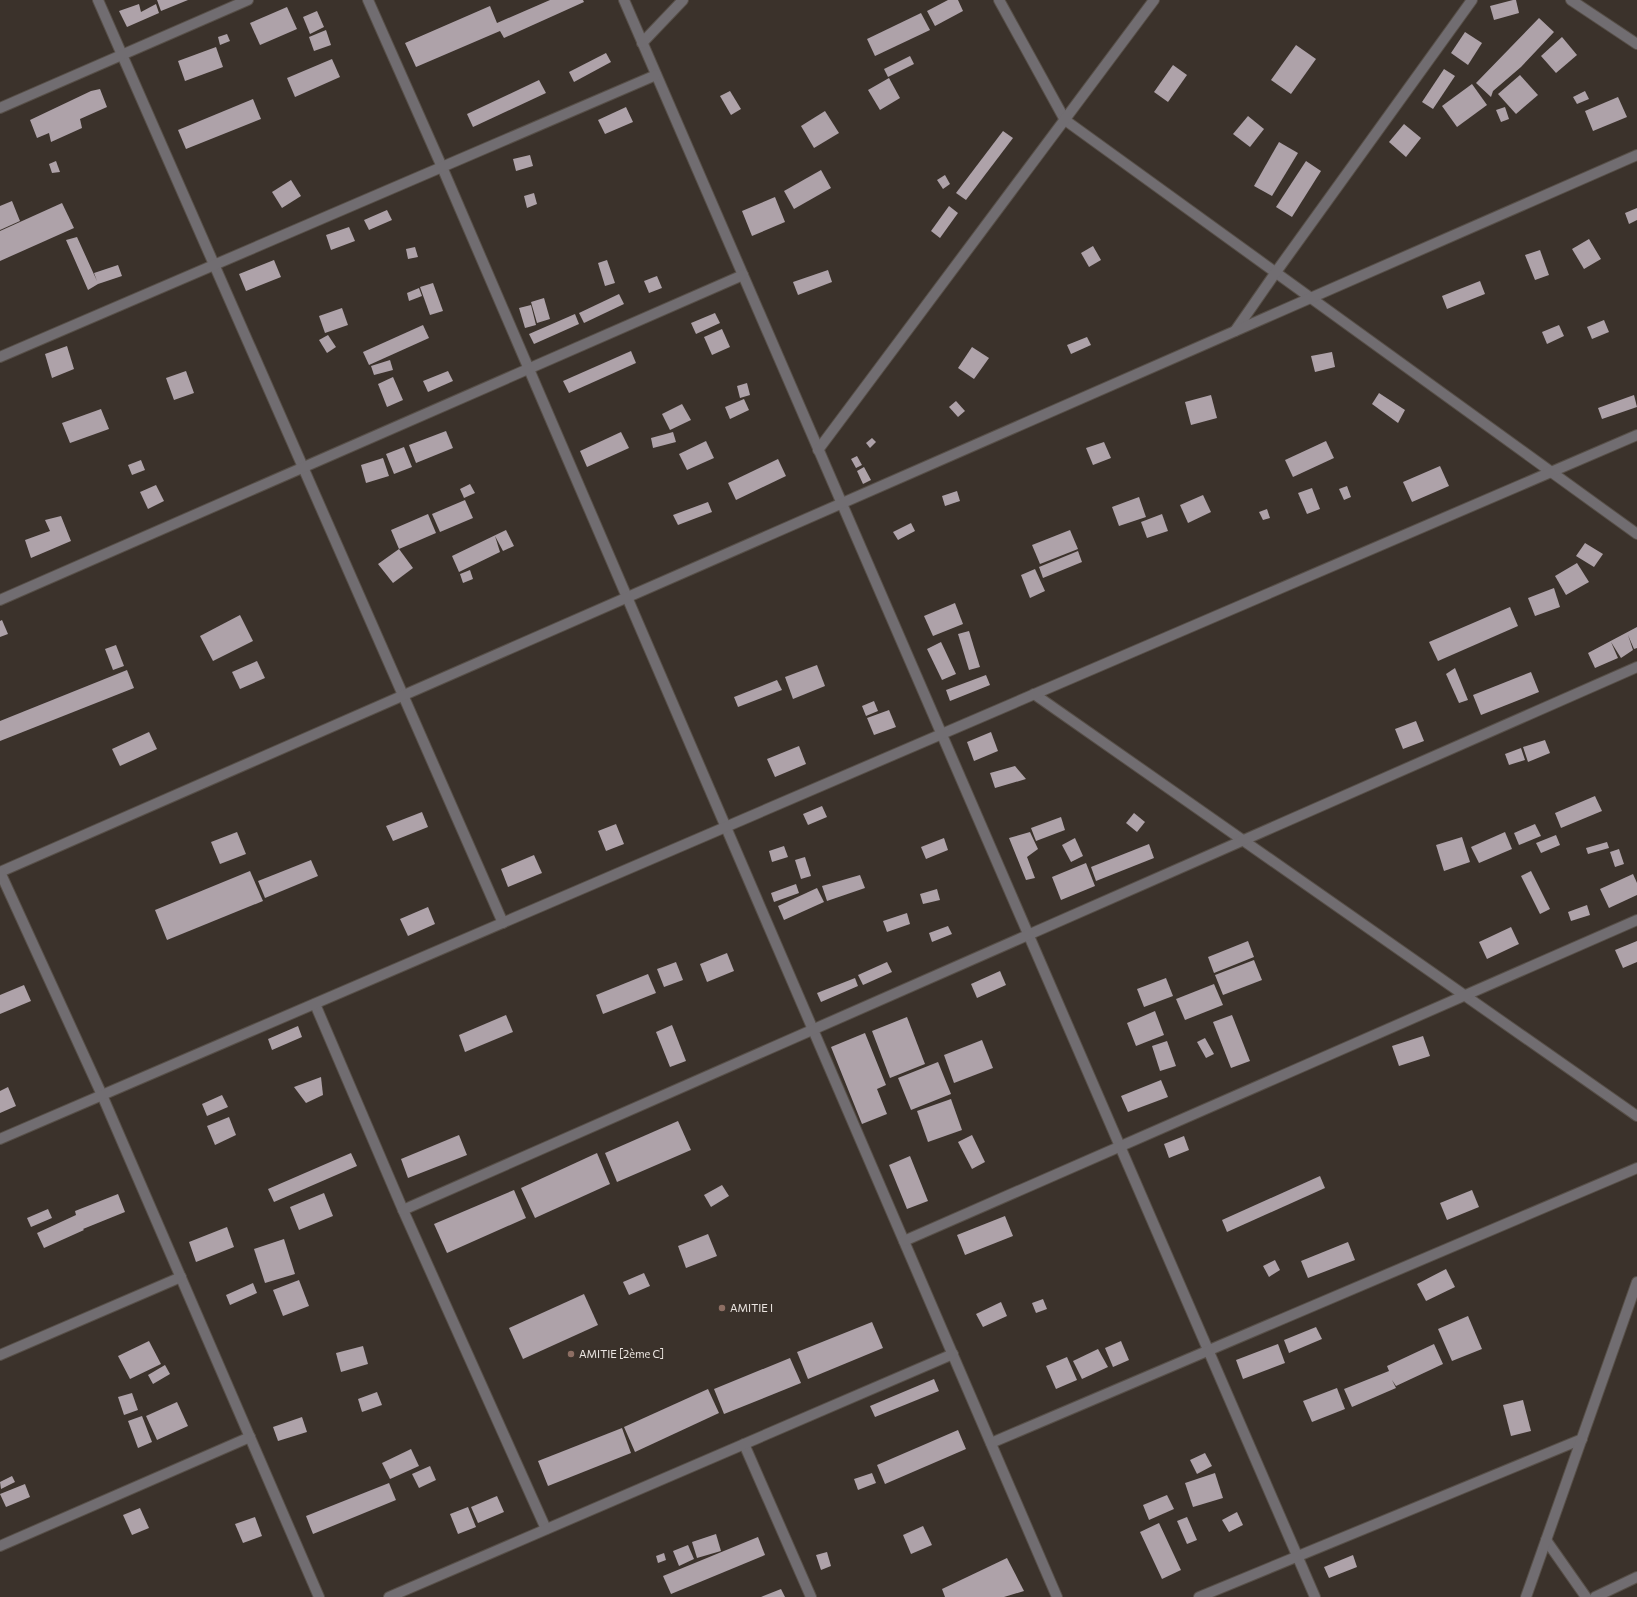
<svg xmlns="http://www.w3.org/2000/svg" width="1637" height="1597" viewBox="0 0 1637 1597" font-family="Commissioner,sans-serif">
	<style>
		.building { fill: #aea2a9 }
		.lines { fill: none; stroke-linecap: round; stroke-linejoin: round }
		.minor-casing { stroke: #574f48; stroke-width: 12 }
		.minor { stroke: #716d71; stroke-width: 10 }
		.education-dot { fill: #8d6e63; stroke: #3b322b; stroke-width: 1.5 }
		.labels { text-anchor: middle; stroke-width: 4; stroke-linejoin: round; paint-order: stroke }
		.poi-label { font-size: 11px; fill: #ece6e2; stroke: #3b322b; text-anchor: start }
	</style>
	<rect width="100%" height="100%" fill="#3b322b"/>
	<!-- building -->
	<g class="building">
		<polygon points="157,0 188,0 161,11"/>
		<polygon points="550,0 583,0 584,2 504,38 500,31 416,67 405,43 490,6 497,23"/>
		<polygon points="948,0 958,0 963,11 935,26 927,11"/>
		<polygon points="1513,0 1516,0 1519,13 1494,20 1490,6"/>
		<polygon points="139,4 141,12 156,4 159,13 127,27 119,11"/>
		<polygon points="287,7 297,29 260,45 250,23"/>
		<polygon points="317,11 324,27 310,34 303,17"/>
		<polygon points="921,13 930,30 875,56 867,39"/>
		<polygon points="1539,18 1554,32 1521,67 1493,91 1491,97 1476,83"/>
		<polygon points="326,30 331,45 314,51 309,37"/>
		<polygon points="1465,32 1482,43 1468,65 1451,53"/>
		<polygon points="227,34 230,41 220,45 218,37"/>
		<polygon points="1562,37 1577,55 1556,73 1541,56"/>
		<polygon points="1296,45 1316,59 1291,94 1271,80"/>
		<polygon points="216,47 223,67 185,81 178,61"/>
		<polygon points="606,53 611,62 574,82 569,72"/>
		<polygon points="910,56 914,64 888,77 884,69"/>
		<polygon points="332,59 340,77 295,97 287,78"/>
		<polygon points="1173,65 1187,75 1168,102 1154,92"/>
		<polygon points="1444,69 1455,76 1433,109 1422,102"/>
		<polygon points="1520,75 1538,95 1516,114 1498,94"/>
		<polygon points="889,78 900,98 880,110 868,90"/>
		<polygon points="539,80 546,93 473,127 467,114"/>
		<polygon points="1472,84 1487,105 1457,127 1442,106"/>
		<polygon points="100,89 107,107 80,119 82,128 51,142 49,133 37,138 30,120 91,91"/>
		<polygon points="730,91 741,109 731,115 720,96"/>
		<polygon points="1585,91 1589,99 1577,104 1573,97"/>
		<polygon points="1618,97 1627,117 1593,131 1585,111"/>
		<polygon points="253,99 261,119 186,149 178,130"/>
		<polygon points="626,107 633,122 605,134 598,120"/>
		<polygon points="1505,107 1509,119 1501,122 1496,110"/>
		<polygon points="825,111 839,133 814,148 801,126"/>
		<polygon points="1248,116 1264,129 1250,147 1233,134"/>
		<polygon points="1404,124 1421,138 1406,157 1389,142"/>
		<polygon points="1003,131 1013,138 966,200 956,193"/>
		<polygon points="1279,142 1298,153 1272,196 1254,186"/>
		<polygon points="530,155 533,166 516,171 513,159"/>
		<polygon points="56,161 60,172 52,173 49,164"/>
		<polygon points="1306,161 1321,171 1292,217 1276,207"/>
		<polygon points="821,170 831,188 794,209 784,191"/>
		<polygon points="945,175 950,184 943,189 937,180"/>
		<polygon points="291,180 301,196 282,208 272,192"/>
		<polygon points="534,193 537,204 527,208 524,196"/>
		<polygon points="775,197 785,222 752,236 742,211"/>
		<polygon points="12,201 20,221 0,230 0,206"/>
		<polygon points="62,203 74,228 0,261 0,231"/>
		<polygon points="949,206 958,213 940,238 931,231"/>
		<polygon points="1637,208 1637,220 1629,224 1625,213"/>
		<polygon points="387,210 392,220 369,230 364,220"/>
		<polygon points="349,227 355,241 331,250 326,235"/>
		<polygon points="77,237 97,281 94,273 118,265 122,276 98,284 88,290 66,240"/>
		<polygon points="1589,239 1601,259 1584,269 1572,249"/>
		<polygon points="1093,246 1101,260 1089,267 1081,253"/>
		<polygon points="415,247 418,257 408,259 406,249"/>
		<polygon points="1540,250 1549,275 1535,280 1525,255"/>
		<polygon points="274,260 281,277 246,291 239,274"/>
		<polygon points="607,260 615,283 605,286 598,263"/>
		<polygon points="828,270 832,282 798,295 793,282"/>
		<polygon points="657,276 662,288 649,293 644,281"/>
		<polygon points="1480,281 1485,294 1447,309 1442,296"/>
		<polygon points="433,283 443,311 430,315 420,287"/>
		<polygon points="419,288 422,296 409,301 407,293"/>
		<polygon points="619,294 624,304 584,323 579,313"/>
		<polygon points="544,298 550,319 537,323 531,302"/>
		<polygon points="531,305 536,325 525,328 519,308"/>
		<polygon points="342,308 348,325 325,333 319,316"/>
		<polygon points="715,313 720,323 696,334 691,323"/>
		<polygon points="575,314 579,324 534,344 529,334"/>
		<polygon points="1604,320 1609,332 1592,339 1587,327"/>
		<polygon points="423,325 429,338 369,365 363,352"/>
		<polygon points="1559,325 1564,336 1547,344 1542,332"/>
		<polygon points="722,329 730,347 712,355 704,337"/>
		<polygon points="328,335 336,347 327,353 319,340"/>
		<polygon points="1087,337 1091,345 1071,354 1067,345"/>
		<polygon points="67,346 74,369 52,378 45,354"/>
		<polygon points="972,347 989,358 974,379 958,368"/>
		<polygon points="631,351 636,363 569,393 563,381"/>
		<polygon points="1332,352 1335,367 1315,372 1311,356"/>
		<polygon points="390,360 393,370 374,375 371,366"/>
		<polygon points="186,371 194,393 174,400 166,378"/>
		<polygon points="448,371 453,381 428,392 423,381"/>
		<polygon points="393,377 403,400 387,407 378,384"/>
		<polygon points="747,383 750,395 740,398 737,386"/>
		<polygon points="1379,393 1405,410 1398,423 1372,404"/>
		<polygon points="1211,395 1217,418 1191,425 1185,402"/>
		<polygon points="1634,395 1637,407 1602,419 1598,408"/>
		<polygon points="744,399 749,410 730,419 725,407"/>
		<polygon points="956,401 965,411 958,417 949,407"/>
		<polygon points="682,404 691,420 670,430 662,414"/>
		<polygon points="101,409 109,429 70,443 62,423"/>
		<polygon points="446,431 453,448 416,463 409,445"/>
		<polygon points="621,432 629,448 587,467 580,451"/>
		<polygon points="673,432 676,442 653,448 651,438"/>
		<polygon points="872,438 876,442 870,448 866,443"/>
		<polygon points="706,441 714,458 687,470 679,454"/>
		<polygon points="1326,441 1334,458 1293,477 1285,460"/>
		<polygon points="1104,442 1111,458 1093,465 1086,448"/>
		<polygon points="404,447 412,467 394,474 386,454"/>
		<polygon points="857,456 862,465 856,468 851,459"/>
		<polygon points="383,458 389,476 366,483 361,465"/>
		<polygon points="778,459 786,476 736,500 728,483"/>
		<polygon points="141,460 145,470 132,475 128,465"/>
		<polygon points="1440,466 1449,486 1412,502 1403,482"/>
		<polygon points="864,467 871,480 863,484 857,471"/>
		<polygon points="470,484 475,493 464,498 460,489"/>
		<polygon points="156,485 164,501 148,509 140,492"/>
		<polygon points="1347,486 1351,497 1344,500 1339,489"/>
		<polygon points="1312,488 1320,509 1307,514 1298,493"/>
		<polygon points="957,491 960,501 945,506 942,496"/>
		<polygon points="1203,495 1211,512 1188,523 1180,505"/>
		<polygon points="1139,497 1146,517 1119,526 1112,507"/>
		<polygon points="465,500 473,518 440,532 432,514"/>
		<polygon points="708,502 712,512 678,525 673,515"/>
		<polygon points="1267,509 1270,518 1263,520 1259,512"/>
		<polygon points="428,514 436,533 399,549 391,530"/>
		<polygon points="1162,514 1168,531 1147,538 1141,522"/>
		<polygon points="61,516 71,541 31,558 25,540 50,531 45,520"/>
		<polygon points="911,523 915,531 898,540 893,532"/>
		<polygon points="506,530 514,546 503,551 495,536 500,552 459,572 452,556"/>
		<polygon points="1070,530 1078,549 1040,564 1032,545"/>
		<polygon points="1585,543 1603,554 1594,567 1576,556"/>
		<polygon points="399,549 413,568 393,583 378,564"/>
		<polygon points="1078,551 1082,562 1043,578 1039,567"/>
		<polygon points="1577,563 1589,582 1566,595 1555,576"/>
		<polygon points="1035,569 1045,591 1030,598 1021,575"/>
		<polygon points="470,570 473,579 463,583 460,574"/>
		<polygon points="1554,588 1560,607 1535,616 1528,598"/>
		<polygon points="955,603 963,624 933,636 924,616"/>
		<polygon points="1510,607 1518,626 1438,661 1429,642"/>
		<polygon points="240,615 253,641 213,661 200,636"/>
		<polygon points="2,620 8,634 0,637 0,621"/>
		<polygon points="1637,627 1637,648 1634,649 1628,635 1633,650 1621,658 1611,642 1618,658 1595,668 1588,653"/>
		<polygon points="969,631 980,667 969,670 958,634"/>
		<polygon points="941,642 956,674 942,680 927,649"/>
		<polygon points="116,645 124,666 113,670 105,649"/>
		<polygon points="257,661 265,678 240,689 232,672"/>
		<polygon points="817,665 825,686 793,699 785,677"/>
		<polygon points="1455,668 1468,700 1459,703 1446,674"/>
		<polygon points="127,670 134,688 0,741 0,721"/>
		<polygon points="1531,672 1539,692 1481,715 1473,695"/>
		<polygon points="986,675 990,685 950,701 946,690"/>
		<polygon points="777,680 782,690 738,707 734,697"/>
		<polygon points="874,701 878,711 866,716 862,706"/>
		<polygon points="889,710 896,727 874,735 867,718"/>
		<polygon points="1416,721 1424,741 1403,749 1395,729"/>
		<polygon points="149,732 157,749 120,766 112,749"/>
		<polygon points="991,732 998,751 974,761 967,742"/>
		<polygon points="1545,740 1550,753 1528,762 1523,747"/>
		<polygon points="799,746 806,764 775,777 767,759"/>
		<polygon points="1521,748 1525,760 1509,765 1505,754"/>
		<polygon points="1015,766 1026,779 995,788 990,773"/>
		<polygon points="1595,796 1602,811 1561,828 1555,813"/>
		<polygon points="822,806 827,817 808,825 803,814"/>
		<polygon points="422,812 428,827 393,841 386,826"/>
		<polygon points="1134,813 1145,822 1137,832 1126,823"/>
		<polygon points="1061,817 1065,830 1036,841 1031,828"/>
		<polygon points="616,824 624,844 606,851 598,831"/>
		<polygon points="1535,824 1541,836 1519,845 1514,833"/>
		<polygon points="237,832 246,854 220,864 211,842"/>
		<polygon points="1030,832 1038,849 1027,857 1035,878 1026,880 1009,838"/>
		<polygon points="1505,832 1512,849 1479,863 1471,847"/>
		<polygon points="1556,835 1560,845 1541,853 1536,843"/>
		<polygon points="1462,837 1470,862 1444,871 1436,845"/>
		<polygon points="944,838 948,850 926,859 921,847"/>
		<polygon points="1075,838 1083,856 1071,862 1062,845"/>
		<polygon points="1607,842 1609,848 1588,854 1586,848"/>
		<polygon points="1149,844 1154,858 1096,881 1091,867"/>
		<polygon points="784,846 788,857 772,862 769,851"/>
		<polygon points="1619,849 1624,864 1615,867 1610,852"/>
		<polygon points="534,855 542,873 508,887 501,869"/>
		<polygon points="805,857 811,876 801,879 795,860"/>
		<polygon points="311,860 318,876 265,898 258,881"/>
		<polygon points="1086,863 1095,886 1061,900 1052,877"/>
		<polygon points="250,871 263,901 167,940 155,910"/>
		<polygon points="1531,871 1550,909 1540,914 1521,876"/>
		<polygon points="1633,874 1637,883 1637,895 1609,908 1600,889"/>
		<polygon points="860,875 865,888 827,901 822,886"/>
		<polygon points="796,884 799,893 774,902 771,893"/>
		<polygon points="817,888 824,902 784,920 778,906"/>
		<polygon points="937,889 940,900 923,904 920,894"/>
		<polygon points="1587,905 1590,915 1571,921 1568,912"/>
		<polygon points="428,907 435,924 408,936 400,919"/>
		<polygon points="907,913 910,924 887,932 883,921"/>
		<polygon points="948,926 952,934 932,942 929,933"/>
		<polygon points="1511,927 1519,944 1487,959 1479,942"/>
		<polygon points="1248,941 1254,957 1214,973 1208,957"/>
		<polygon points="1637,941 1637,962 1623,968 1615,950"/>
		<polygon points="727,953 734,971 707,982 700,964"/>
		<polygon points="1254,960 1262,980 1223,995 1215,975"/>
		<polygon points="676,962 683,980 664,987 657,969"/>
		<polygon points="887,962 892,972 863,985 858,975"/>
		<polygon points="1000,971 1006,985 977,998 971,984"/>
		<polygon points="648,974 656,993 603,1014 596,995"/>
		<polygon points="855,978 858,986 821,1002 817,993"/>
		<polygon points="1166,978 1173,996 1144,1007 1137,989"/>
		<polygon points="1214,984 1223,1005 1185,1020 1176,999"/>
		<polygon points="24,985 31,1001 0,1014 0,995"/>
		<polygon points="1155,1011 1164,1035 1136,1046 1127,1023"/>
		<polygon points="506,1015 513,1032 465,1052 459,1035"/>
		<polygon points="1232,1015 1250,1061 1231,1068 1213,1022"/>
		<polygon points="907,1017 925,1064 890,1078 872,1031"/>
		<polygon points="672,1025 686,1061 670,1067 656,1032"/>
		<polygon points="298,1026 302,1037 272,1050 268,1039"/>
		<polygon points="865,1033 886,1085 877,1089 887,1114 862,1124 831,1047"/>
		<polygon points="1423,1036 1430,1056 1399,1066 1392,1046"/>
		<polygon points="1205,1038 1214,1054 1206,1058 1197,1042"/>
		<polygon points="982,1040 993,1068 954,1083 944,1055"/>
		<polygon points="1167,1041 1176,1066 1160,1071 1152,1046"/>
		<polygon points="938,1062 951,1094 911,1110 898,1078"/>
		<polygon points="321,1077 323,1095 306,1103 294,1087"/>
		<polygon points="1161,1080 1168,1097 1128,1112 1121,1096"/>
		<polygon points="8,1087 16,1106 0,1113 0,1091"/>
		<polygon points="222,1095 228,1107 207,1116 202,1104"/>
		<polygon points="951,1099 962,1130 928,1142 917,1111"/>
		<polygon points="229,1117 236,1135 215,1145 207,1126"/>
		<polygon points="678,1121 691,1150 617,1182 605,1153"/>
		<polygon points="459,1135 467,1155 408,1178 401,1159"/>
		<polygon points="972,1135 985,1162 972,1169 958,1142"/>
		<polygon points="1184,1136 1189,1150 1169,1158 1164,1144"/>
		<polygon points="351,1153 357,1166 274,1202 268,1189"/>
		<polygon points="597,1153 610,1184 535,1218 521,1188"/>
		<polygon points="910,1156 928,1201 907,1209 889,1165"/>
		<polygon points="1320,1176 1325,1188 1227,1232 1222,1220"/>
		<polygon points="722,1185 729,1196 711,1207 704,1195"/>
		<polygon points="514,1190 526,1218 447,1253 434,1224"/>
		<polygon points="1472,1190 1479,1207 1447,1220 1440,1203"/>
		<polygon points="324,1193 333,1216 299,1230 290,1207"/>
		<polygon points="118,1194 125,1212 83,1229 84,1230 44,1248 37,1233 76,1215 75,1211"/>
		<polygon points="48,1209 52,1218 31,1227 27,1218"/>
		<polygon points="1005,1216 1013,1236 965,1255 957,1235"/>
		<polygon points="227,1227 234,1247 196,1262 189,1242"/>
		<polygon points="708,1234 717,1256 686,1268 678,1246"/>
		<polygon points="284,1239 295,1274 265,1283 254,1249"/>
		<polygon points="1348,1242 1355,1260 1308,1278 1301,1261"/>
		<polygon points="1275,1260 1280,1270 1269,1277 1263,1266"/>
		<polygon points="1446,1269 1455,1287 1426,1301 1417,1284"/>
		<polygon points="644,1273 650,1286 629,1295 623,1282"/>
		<polygon points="299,1280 309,1306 283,1316 273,1290"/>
		<polygon points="253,1283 257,1293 230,1305 226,1295"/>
		<polygon points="584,1294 598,1325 523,1359 509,1328"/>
		<polygon points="1043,1299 1047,1309 1036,1313 1032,1303"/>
		<polygon points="1001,1302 1007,1316 983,1327 976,1314"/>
		<polygon points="1468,1316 1482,1349 1452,1361 1438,1329"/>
		<polygon points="872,1322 883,1348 808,1379 797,1352"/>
		<polygon points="1316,1327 1322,1339 1289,1353 1284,1340"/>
		<polygon points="149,1341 161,1364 130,1379 118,1356"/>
		<polygon points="1121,1341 1129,1360 1113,1367 1105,1348"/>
		<polygon points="1278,1344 1285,1363 1243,1379 1236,1360"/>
		<polygon points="1434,1344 1443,1364 1396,1386 1392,1380 1396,1388 1352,1407 1344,1389 1389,1371 1387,1366"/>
		<polygon points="363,1346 368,1364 341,1372 336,1353"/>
		<polygon points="1098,1349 1108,1367 1082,1379 1073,1361"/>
		<polygon points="1067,1357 1077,1380 1056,1389 1046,1366"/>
		<polygon points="790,1358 801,1383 724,1414 714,1389"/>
		<polygon points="165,1365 170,1374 153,1384 148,1375"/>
		<polygon points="934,1379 939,1391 875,1417 870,1406"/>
		<polygon points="1337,1388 1345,1409 1312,1422 1303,1401"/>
		<polygon points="708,1389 719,1413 635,1452 624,1427"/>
		<polygon points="377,1392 382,1405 362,1412 358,1399"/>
		<polygon points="132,1393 138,1410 124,1415 118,1397"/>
		<polygon points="1523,1400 1531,1431 1511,1436 1503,1405"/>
		<polygon points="177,1402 188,1426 157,1440 146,1416"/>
		<polygon points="142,1416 152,1442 138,1448 128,1421"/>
		<polygon points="302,1417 307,1432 278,1441 273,1427"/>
		<polygon points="622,1428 631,1453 548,1486 538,1461"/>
		<polygon points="958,1430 966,1449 885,1484 877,1465"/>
		<polygon points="411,1449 419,1466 390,1479 382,1463"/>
		<polygon points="1205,1453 1212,1466 1197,1474 1190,1460"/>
		<polygon points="430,1466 436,1480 419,1488 412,1474"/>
		<polygon points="872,1473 876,1483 858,1490 854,1479"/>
		<polygon points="1215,1473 1223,1498 1193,1507 1185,1483"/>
		<polygon points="12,1476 15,1482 1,1489 0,1482"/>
		<polygon points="389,1483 396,1500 313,1534 306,1516"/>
		<polygon points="25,1484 30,1497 6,1507 0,1494"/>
		<polygon points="1167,1495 1174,1509 1149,1520 1143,1505"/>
		<polygon points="497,1496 504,1512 478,1523 471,1507"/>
		<polygon points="468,1507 476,1527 458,1534 450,1514"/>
		<polygon points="140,1508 149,1528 132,1535 123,1515"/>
		<polygon points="1237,1512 1243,1525 1229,1532 1222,1520"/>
		<polygon points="255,1517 262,1536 243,1543 235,1524"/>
		<polygon points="1187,1517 1197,1540 1187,1544 1177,1521"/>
		<polygon points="1159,1523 1181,1570 1162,1579 1140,1532"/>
		<polygon points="923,1526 932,1545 911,1554 903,1535"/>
		<polygon points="716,1534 721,1551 697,1558 692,1542"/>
		<polygon points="758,1537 765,1555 671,1594 663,1576"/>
		<polygon points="688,1545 694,1559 679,1566 673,1551"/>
		<polygon points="827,1552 831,1566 821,1570 816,1555"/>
		<polygon points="664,1553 666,1560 658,1563 656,1556"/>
		<polygon points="1353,1555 1357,1567 1329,1578 1324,1567"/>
		<polygon points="1007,1558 1024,1591 1004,1597 945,1597 942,1589"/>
		<polygon points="781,1589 785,1597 761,1597"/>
	</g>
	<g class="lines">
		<defs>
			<g id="minor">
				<polyline points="98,0 503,923"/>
				<polyline points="368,0 442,167 1057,1597"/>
				<polyline points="624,0 1315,1597"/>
				<polyline points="999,0 1065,120 1637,534"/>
				<polyline points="1571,0 1637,44"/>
				<polyline points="642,43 683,0"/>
				<polyline points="0,108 248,0"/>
				<polyline points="1235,331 1276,272 1472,0"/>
				<polyline points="0,357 656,75"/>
				<polyline points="818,450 1154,0"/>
				<polyline points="0,600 743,275"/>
				<polyline points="1034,694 1637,1116"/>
				<polyline points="0,872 1637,155"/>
				<polyline points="0,872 102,1095 319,1597"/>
				<polyline points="315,1004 403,1210 546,1529"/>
				<polyline points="0,1139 1637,435"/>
				<polyline points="403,1210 1637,667"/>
				<polyline points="904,1241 1637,920"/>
				<polyline points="0,1355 181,1277"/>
				<polyline points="991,1443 1637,1168"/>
				<polyline points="744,1444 811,1597"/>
				<polyline points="1546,1540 1586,1597"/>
				<polyline points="0,1546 250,1437"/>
				<polyline points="389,1597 953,1354"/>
				<polyline points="1199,1597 1582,1439"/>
				<polyline points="1526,1597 1637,1282"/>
				<polyline points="1595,1597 1637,1577"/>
			</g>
		</defs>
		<!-- minor casing -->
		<use href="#minor" class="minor-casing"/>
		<!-- minor -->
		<use href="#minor" class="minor"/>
	</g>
	<!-- markers -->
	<g class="education-dot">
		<circle cx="722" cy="1308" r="4"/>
		<circle cx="571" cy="1354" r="4"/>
	</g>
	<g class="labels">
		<!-- poi labels -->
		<g class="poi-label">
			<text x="730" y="1312">AMITIE I</text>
			<text x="579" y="1358">AMITIE [2ème C]</text>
		</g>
	</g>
</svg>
